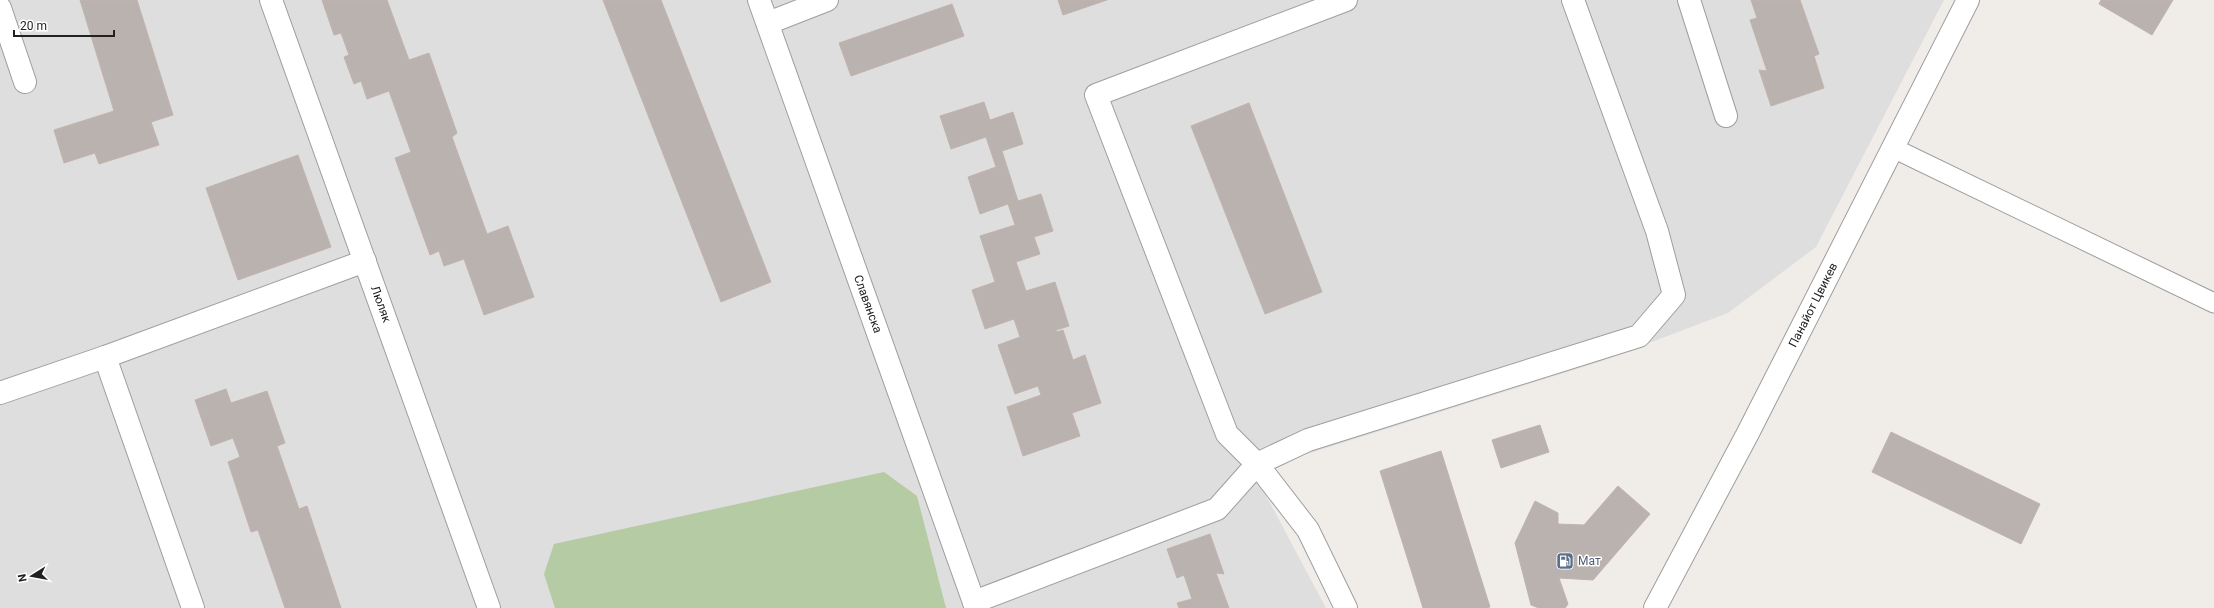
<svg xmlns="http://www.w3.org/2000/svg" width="2214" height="608" viewBox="0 0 2214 608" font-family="Roboto,sans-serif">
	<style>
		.residential { fill: #dfdedf }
		.forest { fill: #b5cba3 }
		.building { fill: #bab2af; stroke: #c1b3ad }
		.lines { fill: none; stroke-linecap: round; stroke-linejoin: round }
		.service-casing { stroke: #9e9e9e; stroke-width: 21 }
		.minor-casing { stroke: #9e9e9e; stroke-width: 24 }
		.tertiary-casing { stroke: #9e9e9e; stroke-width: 24 }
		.service { stroke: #fff; stroke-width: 19 }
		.minor { stroke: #fff; stroke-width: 22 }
		.tertiary { stroke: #fff; stroke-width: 22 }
		.labels { text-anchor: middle; stroke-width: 3; stroke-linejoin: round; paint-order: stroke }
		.street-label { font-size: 12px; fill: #212121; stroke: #fff }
		.service-label { font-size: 12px; fill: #4e5e75; stroke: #fff; text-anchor: start }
	</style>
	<rect width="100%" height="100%" fill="#f0ede9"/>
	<!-- residential -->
	<polygon class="residential" points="0,0 1944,0 1816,247 1728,313 1602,361 1253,471 1326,608 0,608"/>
	<!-- forest -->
	<polygon class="forest" points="884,472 917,496 946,608 555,608 544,574 554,544"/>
	<!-- building -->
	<g class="building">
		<polygon points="80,0 137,0 173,115 151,122 159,145 99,164 95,153 64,163 54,130 114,111"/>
		<polygon points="322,0 387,0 409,60 429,53 457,133 452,137 487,234 508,226 534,297 484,315 464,259 444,266 439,251 430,255 395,158 411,152 389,91 367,99 361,81 354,84 344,57 349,55 341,33 334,35"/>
		<polygon points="603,0 661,0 771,282 721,302"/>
		<polygon points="1058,0 1107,0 1063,15"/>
		<polygon points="1751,0 1800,0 1819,54 1814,56 1824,88 1771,106 1759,70 1767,71 1750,20 1757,18"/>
		<polygon points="2101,0 2173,0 2152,35 2099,4"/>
		<polygon points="952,4 964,36 851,76 839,43"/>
		<polygon points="984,102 990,120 1013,112 1023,144 1002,151 1018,201 1041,194 1053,231 1034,237 1040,254 1016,262 1026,291 1055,282 1069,326 1056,330 1057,332 1063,330 1073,360 1085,355 1101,403 1072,413 1080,436 1023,456 1007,407 1041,395 1038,386 1015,394 998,345 1020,337 1014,319 985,329 972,290 995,282 980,236 1015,225 1008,204 980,214 968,177 996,167 986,137 951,149 940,116"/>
		<polygon points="1249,103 1322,292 1265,314 1191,126"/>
		<polygon points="298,155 331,247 238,280 206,188"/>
		<polygon points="226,389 231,403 267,391 285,443 277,446 299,509 307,506 341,608 285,608 258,530 251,532 228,462 240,457 233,438 211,446 195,400"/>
		<polygon points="1540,425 1549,452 1501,468 1492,440"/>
		<polygon points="1891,432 2040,504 2021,544 1872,472"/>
		<polygon points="1441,451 1490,607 1486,608 1423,608 1380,471"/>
		<polygon points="1618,486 1650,514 1593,580 1559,578 1568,604 1565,608 1539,608 1531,605 1515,543 1535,501 1558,513 1558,524 1584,525"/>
		<polygon points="1210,534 1224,574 1216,573 1229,608 1179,608 1177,603 1192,599 1184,575 1177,578 1167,549"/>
	</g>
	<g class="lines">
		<defs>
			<polyline id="service" points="1893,148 2214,303"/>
			<g id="minor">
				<polyline points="271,0 489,608"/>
				<polyline points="1346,0 1096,95 1227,434 1257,464 1308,530 1346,608"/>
				<polyline points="1689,0 1726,116"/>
				<polyline points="0,8 25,82"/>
				<polyline points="768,23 827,0"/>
				<polyline points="105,357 193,608"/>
				<polyline points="0,393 105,357 365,261"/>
				<polyline points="974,602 1217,509 1257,464 1308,440 1639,336 1674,295 1657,231 1573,0"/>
			</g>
			<g id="tertiary">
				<polyline points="759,0 976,608"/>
				<polyline points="1655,608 1748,433 1968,0"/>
			</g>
		</defs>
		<!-- service casing -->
		<use href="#service" class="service-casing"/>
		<!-- minor casing -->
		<use href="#minor" class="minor-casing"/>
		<!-- tertiary casing -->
		<use href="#tertiary" class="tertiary-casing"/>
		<!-- service -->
		<use href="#service" class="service"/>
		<!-- minor -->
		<use href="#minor" class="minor"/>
		<!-- tertiary -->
		<use href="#tertiary" class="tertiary"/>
	</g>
	<!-- icons -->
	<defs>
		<symbol id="fuel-square" viewBox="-11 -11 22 22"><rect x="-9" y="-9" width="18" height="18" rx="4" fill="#5c6f8a" stroke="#fff"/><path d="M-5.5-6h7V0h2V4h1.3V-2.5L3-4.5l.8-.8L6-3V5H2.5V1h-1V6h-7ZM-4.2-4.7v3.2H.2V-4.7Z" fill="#fff"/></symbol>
	</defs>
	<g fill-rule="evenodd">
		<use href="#fuel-square" x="1555" y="551" width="20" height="20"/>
	</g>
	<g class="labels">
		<!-- street labels -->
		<g class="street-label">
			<text transform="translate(381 304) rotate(70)" y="4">Люляк</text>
			<text transform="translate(868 304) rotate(70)" y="4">Славянска</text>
			<text transform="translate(1813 305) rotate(-63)" y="4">Панайот Цвикев</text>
		</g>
		<!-- service labels -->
		<g class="service-label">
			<text x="1578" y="565">Мат</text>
		</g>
	</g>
	<!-- north arrow -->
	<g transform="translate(32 576) rotate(259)" stroke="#ffffff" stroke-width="3" paint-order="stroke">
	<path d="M0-3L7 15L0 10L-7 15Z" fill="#212121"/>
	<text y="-6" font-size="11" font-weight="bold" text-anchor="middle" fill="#212121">N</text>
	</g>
	<!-- scale -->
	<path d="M14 30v6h100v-6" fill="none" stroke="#212121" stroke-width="2"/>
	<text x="20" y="30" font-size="12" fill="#212121" stroke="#ffffff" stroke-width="3" paint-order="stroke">20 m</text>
</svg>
